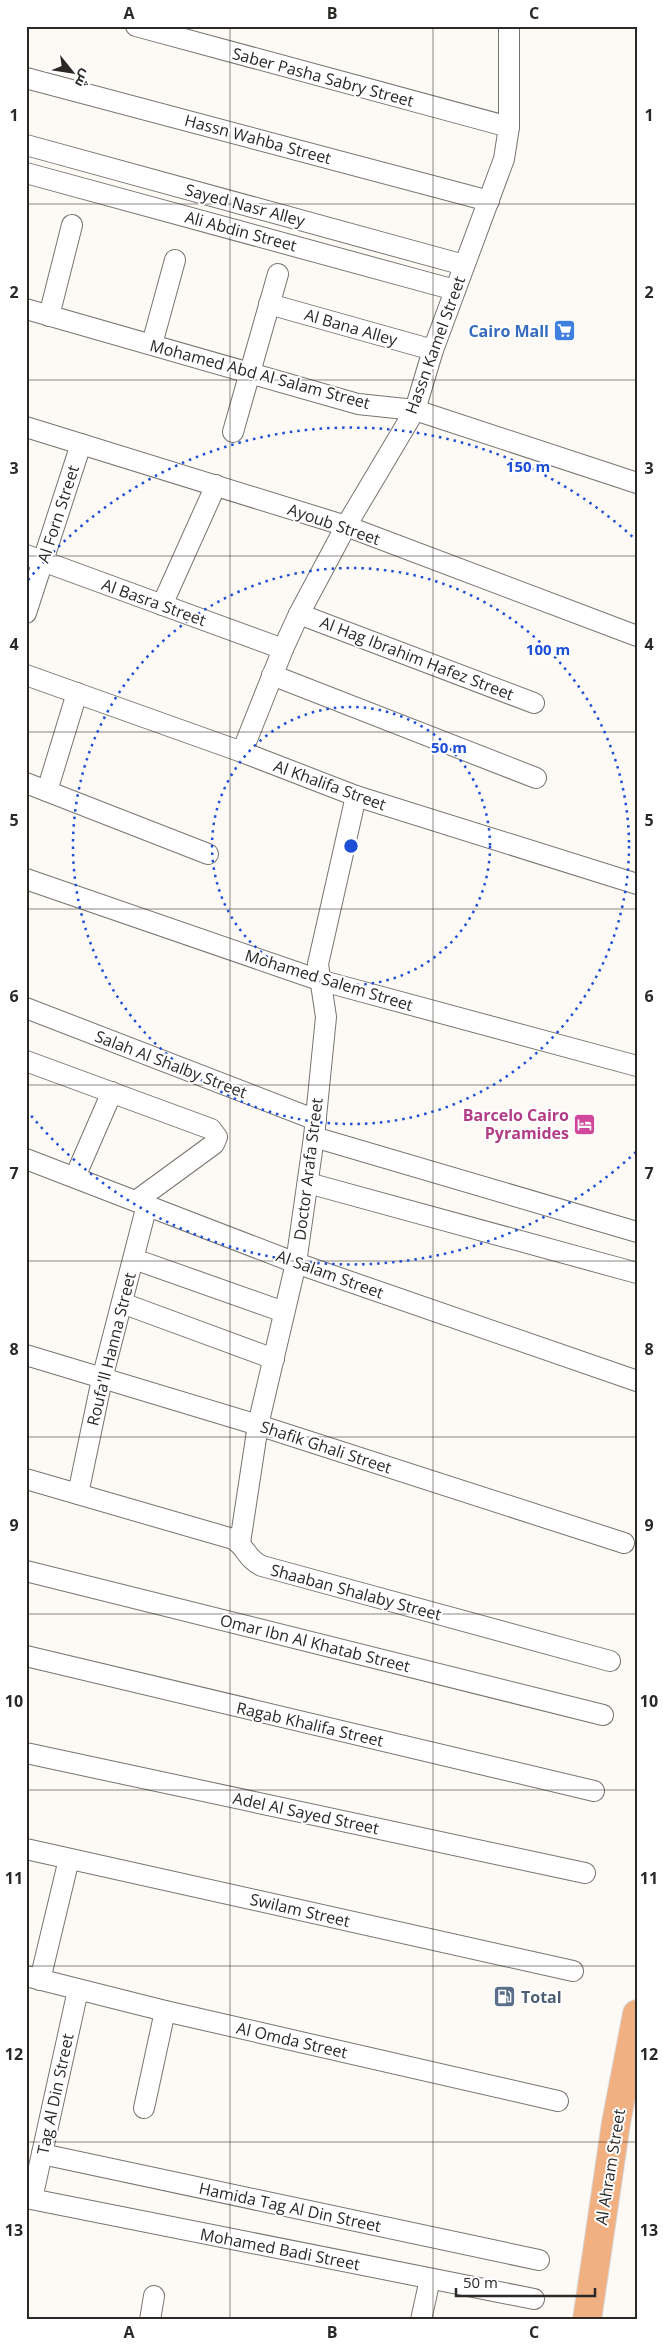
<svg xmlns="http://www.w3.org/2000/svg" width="663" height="2346" viewBox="0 0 663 2346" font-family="'Open Sans',Cairo,sans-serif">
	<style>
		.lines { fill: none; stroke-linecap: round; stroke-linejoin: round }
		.minor-casing { stroke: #787571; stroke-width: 22 }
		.primary-casing { stroke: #d9d8d8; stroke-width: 30 }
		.minor { stroke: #fff; stroke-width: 20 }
		.primary { stroke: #f0b082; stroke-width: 28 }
		.grid { fill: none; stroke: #2b2927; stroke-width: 1; stroke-opacity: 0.55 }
		.ring { fill: none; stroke: #1d4ed8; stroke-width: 2.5; stroke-dasharray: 2.5 5 }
		.labels { text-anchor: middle; stroke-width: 4; stroke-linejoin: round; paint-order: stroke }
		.street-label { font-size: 16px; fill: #2b2927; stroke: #fff }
		.shop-label { font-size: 16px; font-weight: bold; fill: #366cbe; stroke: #fff; text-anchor: end }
		.hotel-label { font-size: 16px; font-weight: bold; fill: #b23c85; stroke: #fff; text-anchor: end }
		.service-label { font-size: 16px; font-weight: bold; fill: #4e5e75; stroke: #fff; text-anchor: start }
		.centre { fill: #1d4ed8; stroke: #fff; stroke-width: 2.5 }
		.ring-label { font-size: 15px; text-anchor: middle; font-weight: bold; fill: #1d4ed8; stroke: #fff; stroke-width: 4; stroke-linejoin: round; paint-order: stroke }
		.neatline { fill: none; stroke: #2b2927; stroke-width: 2 }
		.grid-label { font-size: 16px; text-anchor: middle; font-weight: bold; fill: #2b2927 }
	</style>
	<rect width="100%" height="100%" fill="#fdf9f4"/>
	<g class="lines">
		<defs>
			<g id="minor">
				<polyline points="136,26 509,127"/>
				<polyline points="26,78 489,201"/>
				<polyline points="26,145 464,265"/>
				<polyline points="26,173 455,290"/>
				<polyline points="269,304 433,350"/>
				<polyline points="26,309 358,404 415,410 637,483"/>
				<polyline points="49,316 72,225"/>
				<polyline points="152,344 175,260"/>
				<polyline points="26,427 346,526 637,636"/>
				<polyline points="233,432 278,274"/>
				<polyline points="26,555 283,649"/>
				<polyline points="162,605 216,485"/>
				<polyline points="26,613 81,444"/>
				<polyline points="299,614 534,703"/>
				<polyline points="26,675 242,752 356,796 637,884"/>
				<polyline points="272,675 536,778"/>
				<polyline points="242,752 283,649 299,614 346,526 415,410 433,350 504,159 509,127 509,26"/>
				<polyline points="26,783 208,854"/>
				<polyline points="47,791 77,693"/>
				<polyline points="26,879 319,980 637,1066"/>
				<polyline points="26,1008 316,1120"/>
				<polyline points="26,1061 211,1129 217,1137 214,1144 136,1201"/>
				<polyline points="314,1137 637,1232"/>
				<polyline points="26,1159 296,1263 637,1381"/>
				<polyline points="75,1177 112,1092"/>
				<polyline points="308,1183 637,1273"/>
				<polyline points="134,1259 284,1312"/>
				<polyline points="122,1303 274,1359"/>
				<polyline points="26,1355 258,1425 624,1543"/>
				<path d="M26 1479 233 1539C246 1546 246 1559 262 1566L610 1661"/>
				<polyline points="78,1494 102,1379 147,1205"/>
				<polyline points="240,1543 258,1425 296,1263 314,1137 326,1017 318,964 356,796"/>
				<polyline points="26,1571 603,1715"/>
				<polyline points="26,1656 594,1791"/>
				<polyline points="26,1753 585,1873"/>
				<polyline points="26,1849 573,1971"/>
				<polyline points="26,1976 165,2011 558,2101"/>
				<polyline points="40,1980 69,1859"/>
				<polyline points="144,2108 165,2011"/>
				<polyline points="42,2154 539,2260"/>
				<polyline points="26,2198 534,2299"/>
				<polyline points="32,2199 78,1990"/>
				<polyline points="150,2320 154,2296"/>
				<polyline points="421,2320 430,2279"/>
			</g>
			<polyline id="primary" points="587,2320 616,2123 637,2014"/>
		</defs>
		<!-- minor casing -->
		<use href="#minor" class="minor-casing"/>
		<!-- primary casing -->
		<use href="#primary" class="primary-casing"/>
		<!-- minor -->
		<use href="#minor" class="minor"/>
		<!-- primary -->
		<use href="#primary" class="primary"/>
	</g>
	<!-- grid -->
	<path class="grid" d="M230 26V2320M433 26V2320M26 204H637M26 380H637M26 556H637M26 732H637M26 909H637M26 1085H637M26 1261H637M26 1437H637M26 1614H637M26 1790H637M26 1966H637M26 2142H637"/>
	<!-- distance rings -->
	<g class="ring">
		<circle cx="351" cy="846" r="139"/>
		<circle cx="351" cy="846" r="278"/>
		<path d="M636 1152A418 418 0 0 1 28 1112M28 580A418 418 0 0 1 636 540"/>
	</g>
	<!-- icons -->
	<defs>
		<symbol id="supermarket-square" viewBox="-11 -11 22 22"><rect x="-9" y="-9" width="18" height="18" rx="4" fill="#3f7fe0" stroke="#fff"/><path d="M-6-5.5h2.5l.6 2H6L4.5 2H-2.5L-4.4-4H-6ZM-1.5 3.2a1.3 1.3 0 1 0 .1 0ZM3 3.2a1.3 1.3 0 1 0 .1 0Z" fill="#fff"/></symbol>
		<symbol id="hotel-square" viewBox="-11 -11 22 22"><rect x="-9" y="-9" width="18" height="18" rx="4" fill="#d1479c" stroke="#fff"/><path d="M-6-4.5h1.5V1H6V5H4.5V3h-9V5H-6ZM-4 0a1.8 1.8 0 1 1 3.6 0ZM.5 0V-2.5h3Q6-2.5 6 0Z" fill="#fff"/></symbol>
		<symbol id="fuel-square" viewBox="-11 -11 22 22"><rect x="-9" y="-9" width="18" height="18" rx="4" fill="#5c6f8a" stroke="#fff"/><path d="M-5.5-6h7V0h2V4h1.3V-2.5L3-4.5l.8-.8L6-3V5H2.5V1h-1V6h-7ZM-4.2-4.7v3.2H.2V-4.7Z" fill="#fff"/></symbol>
	</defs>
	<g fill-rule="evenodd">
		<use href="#supermarket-square" x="552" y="318" width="25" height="25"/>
		<use href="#hotel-square" x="572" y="1112" width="25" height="25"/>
		<use href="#fuel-square" x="492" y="1984" width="25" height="25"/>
	</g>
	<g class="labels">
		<!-- street labels -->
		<g class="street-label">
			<text transform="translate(323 77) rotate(15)" y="6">Saber Pasha Sabry Street</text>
			<text transform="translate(258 139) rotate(15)" y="6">Hassn Wahba Street</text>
			<text transform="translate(245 205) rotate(15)" y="6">Sayed Nasr Alley</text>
			<text transform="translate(241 231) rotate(15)" y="6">Ali Abdin Street</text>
			<text transform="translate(351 327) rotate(16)" y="6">Al Bana Alley</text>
			<text transform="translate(435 345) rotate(-70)" y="6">Hassn Kamel Street</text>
			<text transform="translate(260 374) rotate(15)" y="6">Mohamed Abd Al Salam Street</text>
			<text transform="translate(58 514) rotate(-72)" y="6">Al Forn Street</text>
			<text transform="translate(334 524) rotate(19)" y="6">Ayoub Street</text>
			<text transform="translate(154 602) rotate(20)" y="6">Al Basra Street</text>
			<text transform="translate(417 658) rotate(21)" y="6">Al Hag Ibrahim Hafez Street</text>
			<text transform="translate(330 785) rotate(20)" y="6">Al Khalifa Street</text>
			<text transform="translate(329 980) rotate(17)" y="6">Mohamed Salem Street</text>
			<text transform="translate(171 1064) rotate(21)" y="6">Salah Al Shalby Street</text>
			<text transform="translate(308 1169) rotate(-83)" y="6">Doctor Arafa Street</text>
			<text transform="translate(330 1274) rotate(20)" y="6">Al Salam Street</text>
			<text transform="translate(111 1349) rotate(-76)" y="6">Roufa'll Hanna Street</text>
			<text transform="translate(326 1447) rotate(18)" y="6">Shafik Ghali Street</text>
			<text transform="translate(356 1592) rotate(15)" y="6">Shaaban Shalaby Street</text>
			<text transform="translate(315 1643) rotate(14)" y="6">Omar Ibn Al Khatab Street</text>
			<text transform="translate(310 1724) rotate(13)" y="6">Ragab Khalifa Street</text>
			<text transform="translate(306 1813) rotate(12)" y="6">Adel Al Sayed Street</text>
			<text transform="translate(300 1910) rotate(13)" y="6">Swilam Street</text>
			<text transform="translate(292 2040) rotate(13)" y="6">Al Omda Street</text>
			<text transform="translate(55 2094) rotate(-78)" y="6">Tag Al Din Street</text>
			<text transform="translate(610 2167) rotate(-81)" y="6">Al Ahram Street</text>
			<text transform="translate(290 2207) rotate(12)" y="6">Hamida Tag Al Din Street</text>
			<text transform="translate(280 2249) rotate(11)" y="6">Mohamed Badi Street</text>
		</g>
		<!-- shop labels -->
		<g class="shop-label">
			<text x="549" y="337">Cairo Mall</text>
		</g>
		<!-- hotel labels -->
		<g class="hotel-label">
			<text x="569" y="1121">Barcelo Cairo<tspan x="569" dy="18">Pyramides</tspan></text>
		</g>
		<!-- service labels -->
		<g class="service-label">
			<text x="521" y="2003">Total</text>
		</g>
	</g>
	<circle cx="351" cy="846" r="8" class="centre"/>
	<g class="ring-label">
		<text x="528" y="472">150 m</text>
		<text x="548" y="655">100 m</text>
		<text x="449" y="753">50 m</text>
	</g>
	<!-- border -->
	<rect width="663" height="2346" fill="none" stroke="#ffffff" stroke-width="55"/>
	<!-- north arrow -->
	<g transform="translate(72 72) rotate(120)" stroke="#ffffff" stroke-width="4" paint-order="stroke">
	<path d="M0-4L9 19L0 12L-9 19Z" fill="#2b2927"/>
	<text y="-8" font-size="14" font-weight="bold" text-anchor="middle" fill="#2b2927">ش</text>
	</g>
	<!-- scale -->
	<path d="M456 2288v8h139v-8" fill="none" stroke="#2b2927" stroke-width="2.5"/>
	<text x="463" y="2288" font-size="15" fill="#2b2927" stroke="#ffffff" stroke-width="4" paint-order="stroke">50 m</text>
	<rect x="28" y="28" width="608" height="2290" class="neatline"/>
	<g class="grid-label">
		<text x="129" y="19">A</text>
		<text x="332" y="19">B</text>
		<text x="534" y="19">C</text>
		<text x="14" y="121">1</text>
		<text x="649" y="121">1</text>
		<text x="14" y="298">2</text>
		<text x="649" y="298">2</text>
		<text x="14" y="474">3</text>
		<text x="649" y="474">3</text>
		<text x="14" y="650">4</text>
		<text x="649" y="650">4</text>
		<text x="14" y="826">5</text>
		<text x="649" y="826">5</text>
		<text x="14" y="1002">6</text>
		<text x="649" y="1002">6</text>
		<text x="14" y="1179">7</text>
		<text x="649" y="1179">7</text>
		<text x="14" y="1355">8</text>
		<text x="649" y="1355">8</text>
		<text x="14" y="1531">9</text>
		<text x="649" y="1531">9</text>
		<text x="14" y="1707">10</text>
		<text x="649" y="1707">10</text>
		<text x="14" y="1884">11</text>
		<text x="649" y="1884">11</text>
		<text x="14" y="2060">12</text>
		<text x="649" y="2060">12</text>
		<text x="14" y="2236">13</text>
		<text x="649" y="2236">13</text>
		<text x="129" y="2338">A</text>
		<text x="332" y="2338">B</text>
		<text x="534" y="2338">C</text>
	</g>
</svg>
